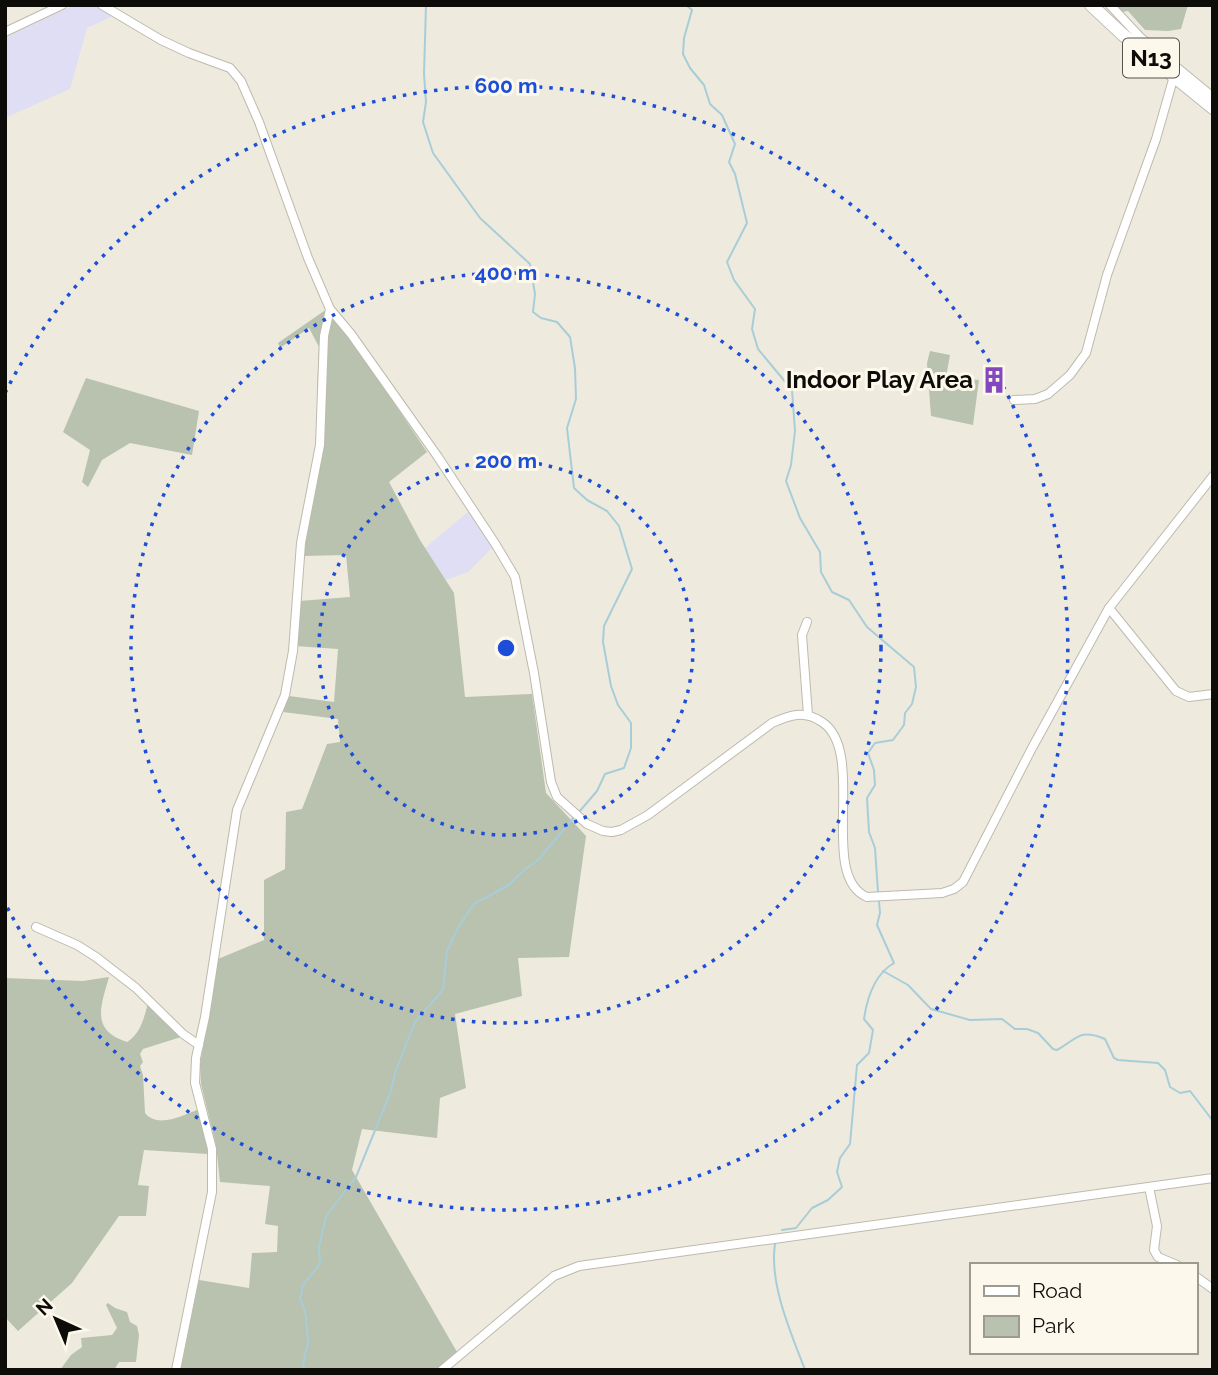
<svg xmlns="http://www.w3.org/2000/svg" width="1218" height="1375" viewBox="0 0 1218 1375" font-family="Raleway,sans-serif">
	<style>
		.industrial { fill: #e0def4 }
		.green { fill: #b8c2ae }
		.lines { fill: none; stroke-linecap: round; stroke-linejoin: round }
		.stream { stroke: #a8cdd8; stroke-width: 2 }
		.minor-casing { stroke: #bdbaae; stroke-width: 10 }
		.highway-casing { stroke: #bdbaae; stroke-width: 14 }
		.minor { stroke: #fff; stroke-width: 8 }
		.highway { stroke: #fff; stroke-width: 12 }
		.ring { fill: none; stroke: #1d4ed8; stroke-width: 3.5; stroke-dasharray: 3.5 7 }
		.labels { text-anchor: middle; stroke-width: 6; stroke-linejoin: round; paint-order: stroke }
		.shield { fill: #fcf8ec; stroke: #55534c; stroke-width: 2 }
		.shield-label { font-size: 23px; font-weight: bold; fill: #0d0c08 }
		.poi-label { font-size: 24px; font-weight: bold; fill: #0d0c08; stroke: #fcf8ec; text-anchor: end }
		.centre { fill: #1d4ed8; stroke: #fcf8ec; stroke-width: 3.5 }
		.ring-label { font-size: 21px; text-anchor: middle; font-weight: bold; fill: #1d4ed8; stroke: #fcf8ec; stroke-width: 6; stroke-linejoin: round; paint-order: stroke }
	</style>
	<rect width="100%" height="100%" fill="#eeebde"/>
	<!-- industrial -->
	<g class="industrial">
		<polygon points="74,5 95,5 113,16 87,28 70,89 5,118 5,38"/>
		<polygon points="469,511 493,547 468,572 446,580 425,548"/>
	</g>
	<!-- green -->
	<g class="green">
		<polygon points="1116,5 1188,5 1181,29 1168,31 1145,30 1128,11 1122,12"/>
		<polygon points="324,311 334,318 351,339 427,452 389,482 420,540 454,593 465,697 532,694 546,793 586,836 569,957 518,958 522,996 455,1014 466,1088 440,1098 437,1138 362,1129 352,1170 457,1352 436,1370 180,1370 199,1280 249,1288 252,1253 277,1252 278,1226 265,1224 270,1186 220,1182 216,1145 201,1084 200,1065 218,959 264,940 264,880 285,869 286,812 302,809 327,744 340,742 338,719 283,712 289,696 334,702 338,649 295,646 299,601 350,597 346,555 303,556 324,440 325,390 317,390 319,347 309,328 280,348 278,343"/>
		<polygon points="930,351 950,355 946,377 979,380 973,425 931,416 927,363"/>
		<polygon points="86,378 199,411 192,455 130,443 102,460 88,487 82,482 90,450 63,432"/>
		<path d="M109 977C101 1006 90 1030 127 1042 140 1034 144 1019 148 1003L181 1037 143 1049 140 1054 143 1062 140 1066 143 1075 145 1113C158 1129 184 1115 199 1109L207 1138 208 1154 144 1150 138 1185 149 1186 146 1216H119L72 1283 18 1331 5 1317V978L83 981Z"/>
		<polygon points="108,1303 115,1308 127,1312 130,1322 137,1326 139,1335 136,1362 119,1362 114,1370 60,1370 71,1355 82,1347 81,1338 112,1335 117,1328 106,1305"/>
	</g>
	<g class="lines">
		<!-- stream -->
		<g class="stream">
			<polyline points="426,5 424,74 426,102 423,122 433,153 480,218 530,264 535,294 533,312 541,318 557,322 570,337 575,368 576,399 567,428 574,488 587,500 607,511 619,526 632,569 604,626 603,642 611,686 618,705 631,723 631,748 624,768 605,774 597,791 579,812"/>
			<polyline points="686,5 692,10 684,38 683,54 690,68 704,85 710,104 722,115 735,144 729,162 735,174 747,223 727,262 734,280 755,309 752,329 758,349 792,390 795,431 791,465 786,481 800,518 820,552 821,572 832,592 849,600 867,627 914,667 916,687 912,704 905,713 904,725 893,740 875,743 868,753 874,770 875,785 867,798 869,832 875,848 878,892"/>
			<path d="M883 971 908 985 931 1009 970 1020 1002 1019 1015 1029H1027L1038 1033 1053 1049 1057 1050C1077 1039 1079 1028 1105 1039L1114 1058 1118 1060 1158 1063 1165 1070 1170 1087 1180 1093 1190 1091 1213 1121"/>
			<path d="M782 1230 796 1228 812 1208 828 1200 842 1187 837 1172 840 1158 850 1144 857 1065 869 1053 873 1030 864 1019C867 998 875 974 894 963L877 925 880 913 879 901"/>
			<path d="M775 1244C769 1284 791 1333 805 1370"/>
			<polyline points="305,1370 303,1364 308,1343 307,1328 305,1311 300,1299 303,1285 320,1264 319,1247 326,1216 356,1177 391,1091 395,1073 415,1022 443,990 447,951 459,926 474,904 509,885 524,870 538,860 575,816"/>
		</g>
		<defs>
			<g id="minor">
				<polyline points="102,5 161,40 189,53 230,68 241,81 259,122 308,258 330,309 324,336 320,445 301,543 293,651 285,695 237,810 205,1017 196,1058 195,1083 212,1149 212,1192 176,1370"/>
				<polyline points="1110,5 1140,37 1213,97"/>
				<polyline points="5,32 62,5"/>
				<path d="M330 309 351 334 438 457 496 545 515 577 534 673 551 782 557 797 587 824 603 831 612 832 621 830 648 815 772 723C790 715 804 710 822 722 868 752 817 876 867 897L942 893 954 889 963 882 1032 748 1109 608 1213 476"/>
				<polyline points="1014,400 1035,399 1048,394 1070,375 1086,353 1107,275 1156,139 1174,76"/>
				<polyline points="1109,608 1176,691 1189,697 1213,694"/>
				<polyline points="807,622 802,635 808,715"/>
				<polyline points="36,927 77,945 96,957 136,988 183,1034 199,1045"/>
				<polyline points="1149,1187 1157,1226 1154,1250 1158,1257 1177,1265"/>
				<polyline points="1195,1276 1213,1289"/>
				<polyline points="442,1370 554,1276 579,1266 1213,1178"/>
			</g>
			<polyline id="highway" points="1091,5 1122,34 1213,108"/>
		</defs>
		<!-- minor casing -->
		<use href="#minor" class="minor-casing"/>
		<!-- highway casing -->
		<use href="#highway" class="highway-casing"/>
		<!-- minor -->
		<use href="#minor" class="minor"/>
		<!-- highway -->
		<use href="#highway" class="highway"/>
	</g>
	<!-- distance rings -->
	<g class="ring">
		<circle cx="506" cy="648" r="187"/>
		<circle cx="506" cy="648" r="375"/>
		<path d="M5 393A562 562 0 1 1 5 903"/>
	</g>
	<!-- icons -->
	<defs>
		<symbol id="building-bare" viewBox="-9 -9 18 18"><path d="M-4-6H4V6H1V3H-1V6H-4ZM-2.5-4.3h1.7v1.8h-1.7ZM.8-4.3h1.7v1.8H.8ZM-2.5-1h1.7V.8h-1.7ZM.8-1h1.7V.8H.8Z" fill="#8448be" stroke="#fcf8ec" stroke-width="2.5" paint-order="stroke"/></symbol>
	</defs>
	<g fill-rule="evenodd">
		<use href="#building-bare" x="975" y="361" width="38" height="38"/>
	</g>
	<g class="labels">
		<!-- shield labels -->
		<rect class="shield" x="1123" y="38.5" width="56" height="39" rx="5"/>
		<g class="shield-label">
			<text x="1151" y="66">N13</text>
		</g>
		<!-- poi labels -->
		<g class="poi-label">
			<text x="973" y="388">Indoor Play Area</text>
		</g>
	</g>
	<circle cx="506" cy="648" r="10" class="centre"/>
	<g class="ring-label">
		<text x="506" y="93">600 m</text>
		<text x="506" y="280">400 m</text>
		<text x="506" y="468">200 m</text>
	</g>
	<!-- border -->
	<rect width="1218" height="1375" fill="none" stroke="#0d0c08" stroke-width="14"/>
	<!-- legend -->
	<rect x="970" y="1263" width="228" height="91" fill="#fcf8ec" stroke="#9c9a91" stroke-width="2"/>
	<rect x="984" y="1286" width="35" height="10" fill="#ffffff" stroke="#9c9a91" stroke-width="2"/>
	<text x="1032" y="1298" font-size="21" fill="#0d0c08">Road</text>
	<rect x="984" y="1316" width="35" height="21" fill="#b8c2ae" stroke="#9c9a91" stroke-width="2"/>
	<text x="1032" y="1333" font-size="21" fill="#0d0c08">Park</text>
	<!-- north arrow -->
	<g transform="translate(56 1319) rotate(316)" stroke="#fcf8ec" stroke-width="5" paint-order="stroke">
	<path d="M0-5L12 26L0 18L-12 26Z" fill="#0d0c08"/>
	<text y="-10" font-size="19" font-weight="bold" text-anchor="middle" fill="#0d0c08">N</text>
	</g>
</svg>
